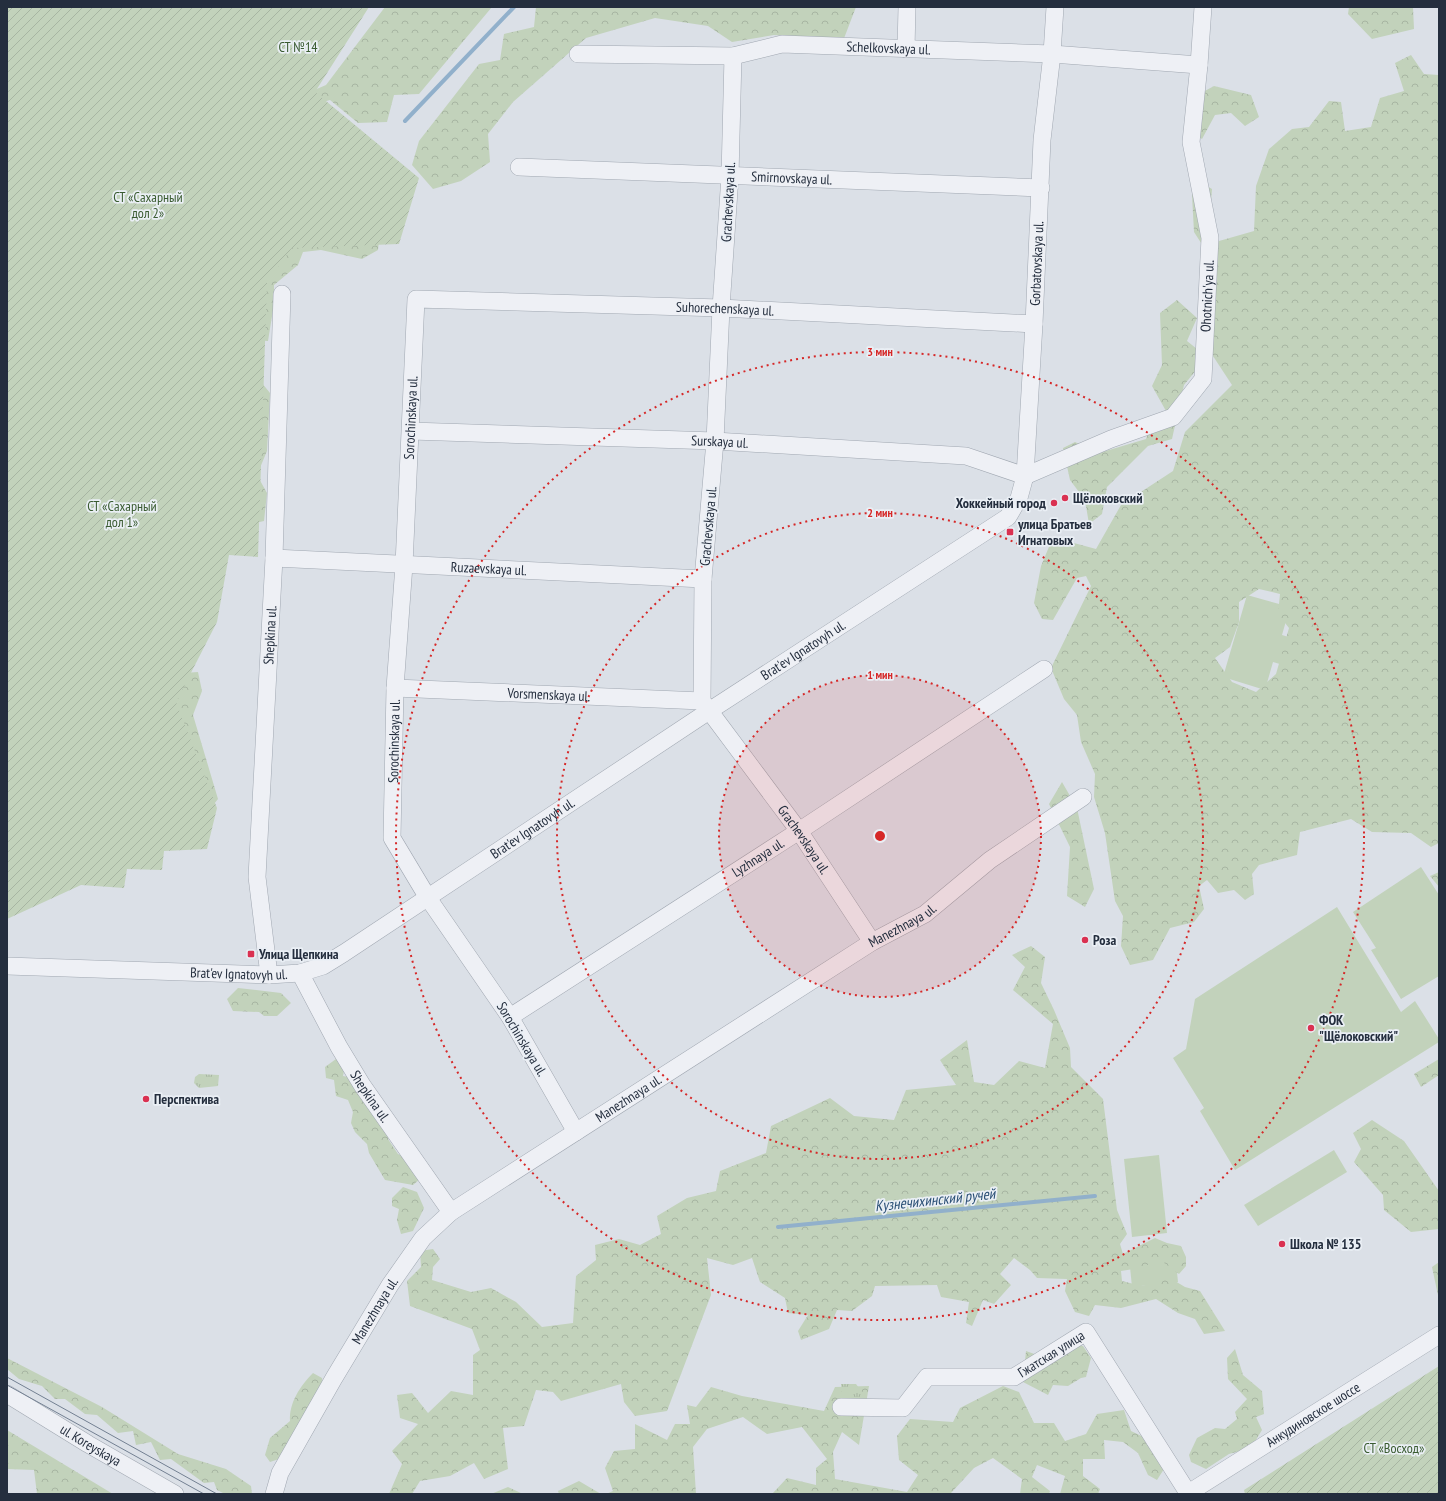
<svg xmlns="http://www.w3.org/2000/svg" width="1446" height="1501" viewBox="0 0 1446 1501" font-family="'PT Sans Narrow',sans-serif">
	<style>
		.grass { fill: #c2d2bb }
		.forest { fill: url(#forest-crowns); fill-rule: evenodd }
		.park { fill: url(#park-tufts) }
		.garden { fill: url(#garden-furrows) }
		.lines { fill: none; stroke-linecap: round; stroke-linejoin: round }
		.stream { stroke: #91b0cb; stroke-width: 4 }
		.minor-casing { stroke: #a0a7b1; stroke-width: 18 }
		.minor { stroke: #eef0f5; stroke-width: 17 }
		.tram { stroke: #738092; stroke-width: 1 }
		.ring { fill: none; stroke: #d62828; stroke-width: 2; stroke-dasharray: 2 4 }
		.poi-dot { fill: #da3151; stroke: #eaeff5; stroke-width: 1.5 }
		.labels { text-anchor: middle; stroke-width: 3.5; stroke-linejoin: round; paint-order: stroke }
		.park-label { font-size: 14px; fill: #395b30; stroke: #eaeff5 }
		.street-label { font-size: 14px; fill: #242e3e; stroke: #eaeff5 }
		.poi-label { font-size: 14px; font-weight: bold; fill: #242e3e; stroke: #eaeff5; text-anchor: start }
		.water-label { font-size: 15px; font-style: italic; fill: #2a4f75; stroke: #eaeff5 }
		.centre { fill: #d62828; stroke: #eaeff5; stroke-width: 2 }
		.ring-label { font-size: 12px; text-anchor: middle; font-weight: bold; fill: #d62828; stroke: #eaeff5; stroke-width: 3.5; stroke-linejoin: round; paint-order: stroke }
	</style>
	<defs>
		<pattern id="forest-crowns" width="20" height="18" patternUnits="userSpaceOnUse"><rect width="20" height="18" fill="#c2d2bb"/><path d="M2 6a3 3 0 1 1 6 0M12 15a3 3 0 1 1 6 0" fill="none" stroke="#a7b5a2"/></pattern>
		<pattern id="park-tufts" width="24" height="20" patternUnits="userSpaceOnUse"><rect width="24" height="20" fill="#c2d2bb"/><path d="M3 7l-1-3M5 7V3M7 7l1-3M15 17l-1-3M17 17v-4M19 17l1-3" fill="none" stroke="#a7b5a2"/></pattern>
		<pattern id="garden-furrows" width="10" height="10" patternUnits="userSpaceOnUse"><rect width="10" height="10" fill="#c2d2bb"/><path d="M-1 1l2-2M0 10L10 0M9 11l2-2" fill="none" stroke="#a7b5a2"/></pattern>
	</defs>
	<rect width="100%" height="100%" fill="#dbe0e7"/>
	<!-- grass -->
	<g class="grass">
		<polygon points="1247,595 1290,607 1282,635 1298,640 1290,667 1273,662 1265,690 1223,677"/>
		<polygon points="1421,867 1439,895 1439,976 1401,999 1371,950 1376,948 1353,912"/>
		<polygon points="1337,907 1401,1012 1415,1001 1439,1039 1439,1042 1235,1170 1200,1111 1204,1108 1173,1058 1186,1049 1195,999"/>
		<polygon points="1334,1150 1347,1172 1258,1226 1244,1205"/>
		<polygon points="1159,1155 1167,1233 1132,1237 1124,1159"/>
		<polygon points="1175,1252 1178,1282 1132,1287 1129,1257"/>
	</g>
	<!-- forest -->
	<g class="forest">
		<polygon points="385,7 492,7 419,94 394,95 387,122 358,123 330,100 313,105 305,94 326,85"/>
		<polygon points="536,7 856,7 843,41 774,35 732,42 708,26 655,18 586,38 513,102 488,134 490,162 461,181 433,189 412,165 419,141 479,64 500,60 504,34 534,27"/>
		<polygon points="1349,7 1413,7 1414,29 1372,39 1348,14"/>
		<path d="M1411 55 1424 74 1439 75V843L1431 847 1411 833 1372 832 1351 819 1300 832 1297 855 1259 865 1252 874 1254 894 1245 900 1234 890 1218 893 1207 880 1199 886 1204 909 1194 922 1170 928 1153 960 1130 965 1121 946 1123 916 1115 901 1105 833 1094 797 1095 774 1081 742 1077 715 1064 699 1051 668 1091 586 1086 576 1077 578 1053 620 1042 619 1034 603 1041 566 1051 542 1074 543 1096 549 1121 505 1173 471 1185 432 1232 385 1211 353 1214 263 1194 232 1192 195 1200 182 1212 189 1209 227 1219 241 1254 231 1256 186 1269 149 1292 129 1309 127 1329 101 1341 102 1345 131 1371 127 1380 98 1404 91 1395 63ZM1259 589 1280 594 1278 614 1289 628 1276 674 1256 692 1232 682 1215 658 1230 647 1239 622V602Z"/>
		<polygon points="1214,86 1251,95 1259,117 1245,126 1231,113 1215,115 1202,139 1185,127 1190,99"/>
		<polygon points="381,221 378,250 362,259 321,250 303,252 298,265 274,285 274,304 268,341 251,340 277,237"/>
		<polygon points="1177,300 1197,318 1187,341 1197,349 1197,369 1184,385 1172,439 1148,446 1107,487 1102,514 1089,524 1085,500 1070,480 1063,448 1075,442 1099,453 1146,439 1153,416 1166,411 1152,386 1162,365 1160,313"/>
		<polygon points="253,372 270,393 267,451 257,475 267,493 264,521 251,524"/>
		<polygon points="198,672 202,691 193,715 218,799 210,809 163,727 184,673"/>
		<polygon points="1062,782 1077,808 1094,889 1085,907 1067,896 1070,847 1049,804"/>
		<polygon points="1439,872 1439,887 1430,876"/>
		<polygon points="1031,946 1045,957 1041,983 1054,1010 1070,1048 1071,1067 1103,1099 1117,1210 1127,1234 1120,1244 1123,1254 1155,1238 1167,1243 1181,1246 1186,1257 1186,1266 1179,1274 1160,1260 1140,1268 1121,1271 1122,1281 1142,1286 1170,1278 1185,1287 1200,1291 1225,1331 1204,1334 1195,1319 1178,1313 1156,1299 1121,1308 1095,1305 1089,1316 1075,1312 1065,1291 1067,1279 1037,1278 1030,1270 1014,1258 1000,1274 1011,1285 994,1304 983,1300 972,1326 966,1323 969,1302 941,1297 937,1285 875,1286 872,1296 852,1311 837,1310 829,1329 801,1340 798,1331 808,1315 788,1313 785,1298 760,1282 752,1258 733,1265 707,1258 711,1295 667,1411 635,1416 624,1402 621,1384 561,1401 553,1392 536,1390 524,1426 503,1428 508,1469 484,1479 474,1463 450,1476 420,1481 412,1494 389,1494 402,1464 392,1451 418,1424 400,1418 397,1395 412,1393 428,1413 451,1391 473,1395 473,1355 480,1350 472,1329 410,1306 407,1281 421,1267 420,1251 433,1249 440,1259 433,1267 432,1280 471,1292 491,1288 516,1302 542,1327 573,1323 576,1276 596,1260 595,1245 619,1239 640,1245 661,1234 657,1216 687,1198 716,1191 720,1171 766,1153 771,1126 830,1098 854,1116 894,1120 906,1090 956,1085 940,1060 967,1040 974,1082 994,1085 1019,1061 1045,1068 1053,1024 1013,990 1025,967 1012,955"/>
		<polygon points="238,988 281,993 291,1003 277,1016 264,1016 259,1012 233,1011 227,999"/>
		<polygon points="336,1059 345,1066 343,1076 354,1078 388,1131 388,1139 398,1154 407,1158 420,1179 413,1185 385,1180 369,1153 367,1144 355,1132 351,1123 353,1112 348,1100 336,1096 334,1080 326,1078 325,1067"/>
		<polygon points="1439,1059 1439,1075 1421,1087 1414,1074"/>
		<polygon points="1372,1120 1404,1141 1439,1191 1439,1229 1411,1232 1384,1210 1383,1195 1354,1162 1361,1149 1353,1133"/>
		<polygon points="403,1187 417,1192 424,1208 413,1231 401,1234 397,1220 399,1209 392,1206 392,1198"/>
		<polygon points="1439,1262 1439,1300 1432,1267"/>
		<polygon points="1057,1344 1083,1346 1091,1358 1086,1377 1081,1378 1068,1386 1053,1385 1048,1395 1023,1382 1026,1351 1040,1356"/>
		<polygon points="1235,1349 1243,1375 1262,1391 1264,1414 1256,1417 1262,1430 1251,1448 1229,1454 1206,1469 1191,1462 1189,1455 1197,1438 1215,1428 1225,1429 1237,1419 1235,1412 1247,1399 1228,1379 1227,1358"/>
		<polygon points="7,1358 102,1407 178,1454 226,1469 251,1486 252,1494 225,1494 217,1490 214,1482 204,1483 171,1459 160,1460 151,1442 136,1445 133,1431 118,1433 97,1415 85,1414 65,1399 55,1399 42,1386 19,1379 7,1369"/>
		<path d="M313 1373 322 1378 323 1384 279 1459 270 1462 265 1455 270 1438 290 1421C289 1403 300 1386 313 1373Z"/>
		<polygon points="869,1386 859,1445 842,1432 833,1452 835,1479 907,1492 918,1475 899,1460 897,1436 910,1419 953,1422 960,1408 1003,1386 1019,1392 1034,1423 1054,1423 1065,1441 1086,1434 1097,1414 1124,1410 1131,1431 1150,1440 1164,1469 1157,1480 1148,1475 1138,1453 1123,1442 1104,1440 1105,1459 1083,1459 1083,1476 1100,1489 1098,1494 1060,1494 1065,1476 1037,1465 1032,1477 1050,1491 1049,1494 1020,1494 1022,1479 993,1458 974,1468 951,1493 772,1494 787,1478 816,1485 816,1468 827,1459 802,1427 767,1434 743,1417 707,1429 693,1447 696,1494 606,1494 613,1491 605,1468 614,1451 635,1449 635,1424 667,1440 675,1424 690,1424 687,1405 696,1407 711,1387 742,1396 824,1411 835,1387"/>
		<polygon points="7,1430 113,1494 37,1494 34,1470 7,1469"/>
		<polygon points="579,1481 601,1494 559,1494 558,1491"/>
		<polygon points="508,1487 523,1494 491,1494"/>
	</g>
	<!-- park -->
	<g class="park">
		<polygon points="199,1074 219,1075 218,1086 199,1088 194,1083 195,1077"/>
		<polygon points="841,1384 856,1384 869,1401 842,1400"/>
	</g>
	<!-- garden -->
	<g class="garden">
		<polygon points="7,7 369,7 315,92 419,178 399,244 292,248 267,282 258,557 229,555 217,622 176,702 217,808 207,849 164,851 162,870 127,869 124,888 81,885 7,919"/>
		<polygon points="1439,1366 1439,1494 1245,1494 1244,1490"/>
	</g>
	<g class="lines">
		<!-- stream -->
		<g class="stream">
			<polyline points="405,121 514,7"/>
			<polyline points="778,1227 1095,1196"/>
		</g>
		<defs>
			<g id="minor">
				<polyline points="906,49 907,7"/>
				<path id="s1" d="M578 54 733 56 782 44 1052 54 1199 65"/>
				<path id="s2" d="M733 56 730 176 721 308 715 441 703 579 702 701 799 831 872 942"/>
				<path id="s3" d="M519 167 1041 188"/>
				<path id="s4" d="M411 431 715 441 966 456 1025 476"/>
				<path id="s5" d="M1025 476 1111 439 1173 417 1203 379 1210 238 1191 142 1199 65 1203 7"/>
				<path id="s6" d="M274 558 703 579"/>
				<path id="s7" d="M395 688 702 701"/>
				<path id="s8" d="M7 966 269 975 300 973 323 966 344 953 709 711 1008 517 1019 498 1025 476 1034 324 1042 140 1052 54 1055 7"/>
				<path id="s9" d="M300 973 339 1047 362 1085 451 1212"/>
				<path id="s10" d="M269 975 257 877 274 558 282 294"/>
				<path id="s11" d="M510 1017 799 831 1044 669"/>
				<path id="s12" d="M576 1132 510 1017 428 898 392 838 395 688 404 565 416 299 721 308 1034 324"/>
				<path id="s13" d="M7 1394 88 1444 175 1494"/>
				<path id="s14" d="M841 1407 903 1408 927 1377H1014L1086 1332 1188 1493"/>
				<path id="s15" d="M274 1494 280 1473 334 1378 390 1285 423 1238 451 1212 872 942 925 914 990 860 1083 797"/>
				<path id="s16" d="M1187 1494 1439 1335"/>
			</g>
		</defs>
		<!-- minor casing -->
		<use href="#minor" class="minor-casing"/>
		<!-- minor -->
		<use href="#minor" class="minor"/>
		<!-- tram -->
		<g class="tram">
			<polyline points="7,1377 217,1494"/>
			<polyline points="7,1385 204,1494"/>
		</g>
	</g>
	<!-- distance rings -->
	<circle cx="880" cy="836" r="161" fill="#d62828" fill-opacity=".12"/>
	<g class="ring">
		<circle cx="880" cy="836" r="161"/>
		<circle cx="880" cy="836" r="323"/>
		<circle cx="880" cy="836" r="484"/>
	</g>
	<!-- markers -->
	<g class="poi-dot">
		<circle cx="1065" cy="498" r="4"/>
		<circle cx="1054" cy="503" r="4"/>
		<rect x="1006" y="528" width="8" height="8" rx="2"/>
		<circle cx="1085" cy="940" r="4"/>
		<rect x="247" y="950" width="8" height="8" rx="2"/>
		<circle cx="1311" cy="1028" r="4"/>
		<circle cx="146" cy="1099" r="4"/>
		<circle cx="1282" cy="1244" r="4"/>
	</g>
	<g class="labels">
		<!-- park labels -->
		<g class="park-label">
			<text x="298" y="52">СТ №14</text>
			<text x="148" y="202">СТ «Сахарный<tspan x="148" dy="16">дол 2»</tspan></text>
			<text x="122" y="511">СТ «Сахарный<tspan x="122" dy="16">дол 1»</tspan></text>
			<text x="1394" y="1453">СТ «Восход»</text>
		</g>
		<!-- street labels -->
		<g class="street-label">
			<text dy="5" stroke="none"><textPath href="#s1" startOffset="312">Schelkovskaya ul.</textPath></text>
			<text dy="5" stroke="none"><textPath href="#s3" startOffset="273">Smirnovskaya ul.</textPath></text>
			<text transform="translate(728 202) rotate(-87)" y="5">Grachevskaya ul.</text>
			<text dy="5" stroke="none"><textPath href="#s8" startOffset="1394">Gorbatovskaya ul.</textPath></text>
			<text dy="5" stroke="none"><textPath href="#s5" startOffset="291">Ohotnich'ya ul.</textPath></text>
			<text dy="5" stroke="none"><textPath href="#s12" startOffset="1196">Suhorechenskaya ul.</textPath></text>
			<text dy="5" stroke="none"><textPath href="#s12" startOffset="768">Sorochinskaya ul.</textPath></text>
			<text dy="5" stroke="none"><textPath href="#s4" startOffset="309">Surskaya ul.</textPath></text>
			<text transform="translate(708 526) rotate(-85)" y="5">Grachevskaya ul.</text>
			<text dy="5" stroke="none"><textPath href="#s6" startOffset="215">Ruzaevskaya ul.</textPath></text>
			<text dy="5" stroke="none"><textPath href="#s10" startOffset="341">Shepkina ul.</textPath></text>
			<text dy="5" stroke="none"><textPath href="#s8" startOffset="892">Brat'ev Ignatovyh ul.</textPath></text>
			<text dy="5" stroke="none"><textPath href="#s7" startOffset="154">Vorsmenskaya ul.</textPath></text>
			<text dy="5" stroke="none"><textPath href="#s12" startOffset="444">Sorochinskaya ul.</textPath></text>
			<text dy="5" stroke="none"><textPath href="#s8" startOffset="568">Brat'ev Ignatovyh ul.</textPath></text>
			<text dy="5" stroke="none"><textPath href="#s2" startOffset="818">Grachevskaya ul.</textPath></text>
			<text dy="5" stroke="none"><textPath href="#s11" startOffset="295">Lyzhnaya ul.</textPath></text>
			<text dy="5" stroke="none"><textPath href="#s15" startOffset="870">Manezhnaya ul.</textPath></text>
			<text dy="5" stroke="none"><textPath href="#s8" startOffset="232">Brat'ev Ignatovyh ul.</textPath></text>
			<text transform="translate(522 1039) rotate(59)" y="5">Sorochinskaya ul.</text>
			<text dy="5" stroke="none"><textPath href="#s9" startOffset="142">Shepkina ul.</textPath></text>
			<text dy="5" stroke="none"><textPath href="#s15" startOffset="546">Manezhnaya ul.</textPath></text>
			<text dy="5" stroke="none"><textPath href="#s15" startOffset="210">Manezhnaya ul.</textPath></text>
			<text dy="5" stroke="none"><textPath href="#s14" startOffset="232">Гжатская улица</textPath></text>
			<text dy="5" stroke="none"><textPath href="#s16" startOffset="149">Анкудиновское шоссе</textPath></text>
			<text dy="5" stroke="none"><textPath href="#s13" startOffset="98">ul. Koreyskaya</textPath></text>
		</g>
		<!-- poi labels -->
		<g class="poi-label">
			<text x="1073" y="503">Щёлоковский</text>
			<text x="1046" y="508" text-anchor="end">Хоккейный город</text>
			<text x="1018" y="529">улица Братьев<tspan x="1018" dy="16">Игнатовых</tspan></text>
			<text x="1093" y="945">Роза</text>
			<text x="259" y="959">Улица Щепкина</text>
			<text x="1319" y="1025">ФОК<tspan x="1319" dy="16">"Щёлоковский"</tspan></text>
			<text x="154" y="1104">Перспектива</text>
			<text x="1290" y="1249">Школа № 135</text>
		</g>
		<!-- water labels -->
		<g class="water-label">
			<text transform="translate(935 1200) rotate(-6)" y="5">Кузнечихинский ручей</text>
		</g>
	</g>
	<circle cx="880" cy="836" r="6" class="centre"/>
	<g class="ring-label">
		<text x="880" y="356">3 мин</text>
		<text x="880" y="517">2 мин</text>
		<text x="880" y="679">1 мин</text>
	</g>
	<!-- border -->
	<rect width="1446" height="1501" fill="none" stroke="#242e3e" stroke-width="16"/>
</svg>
